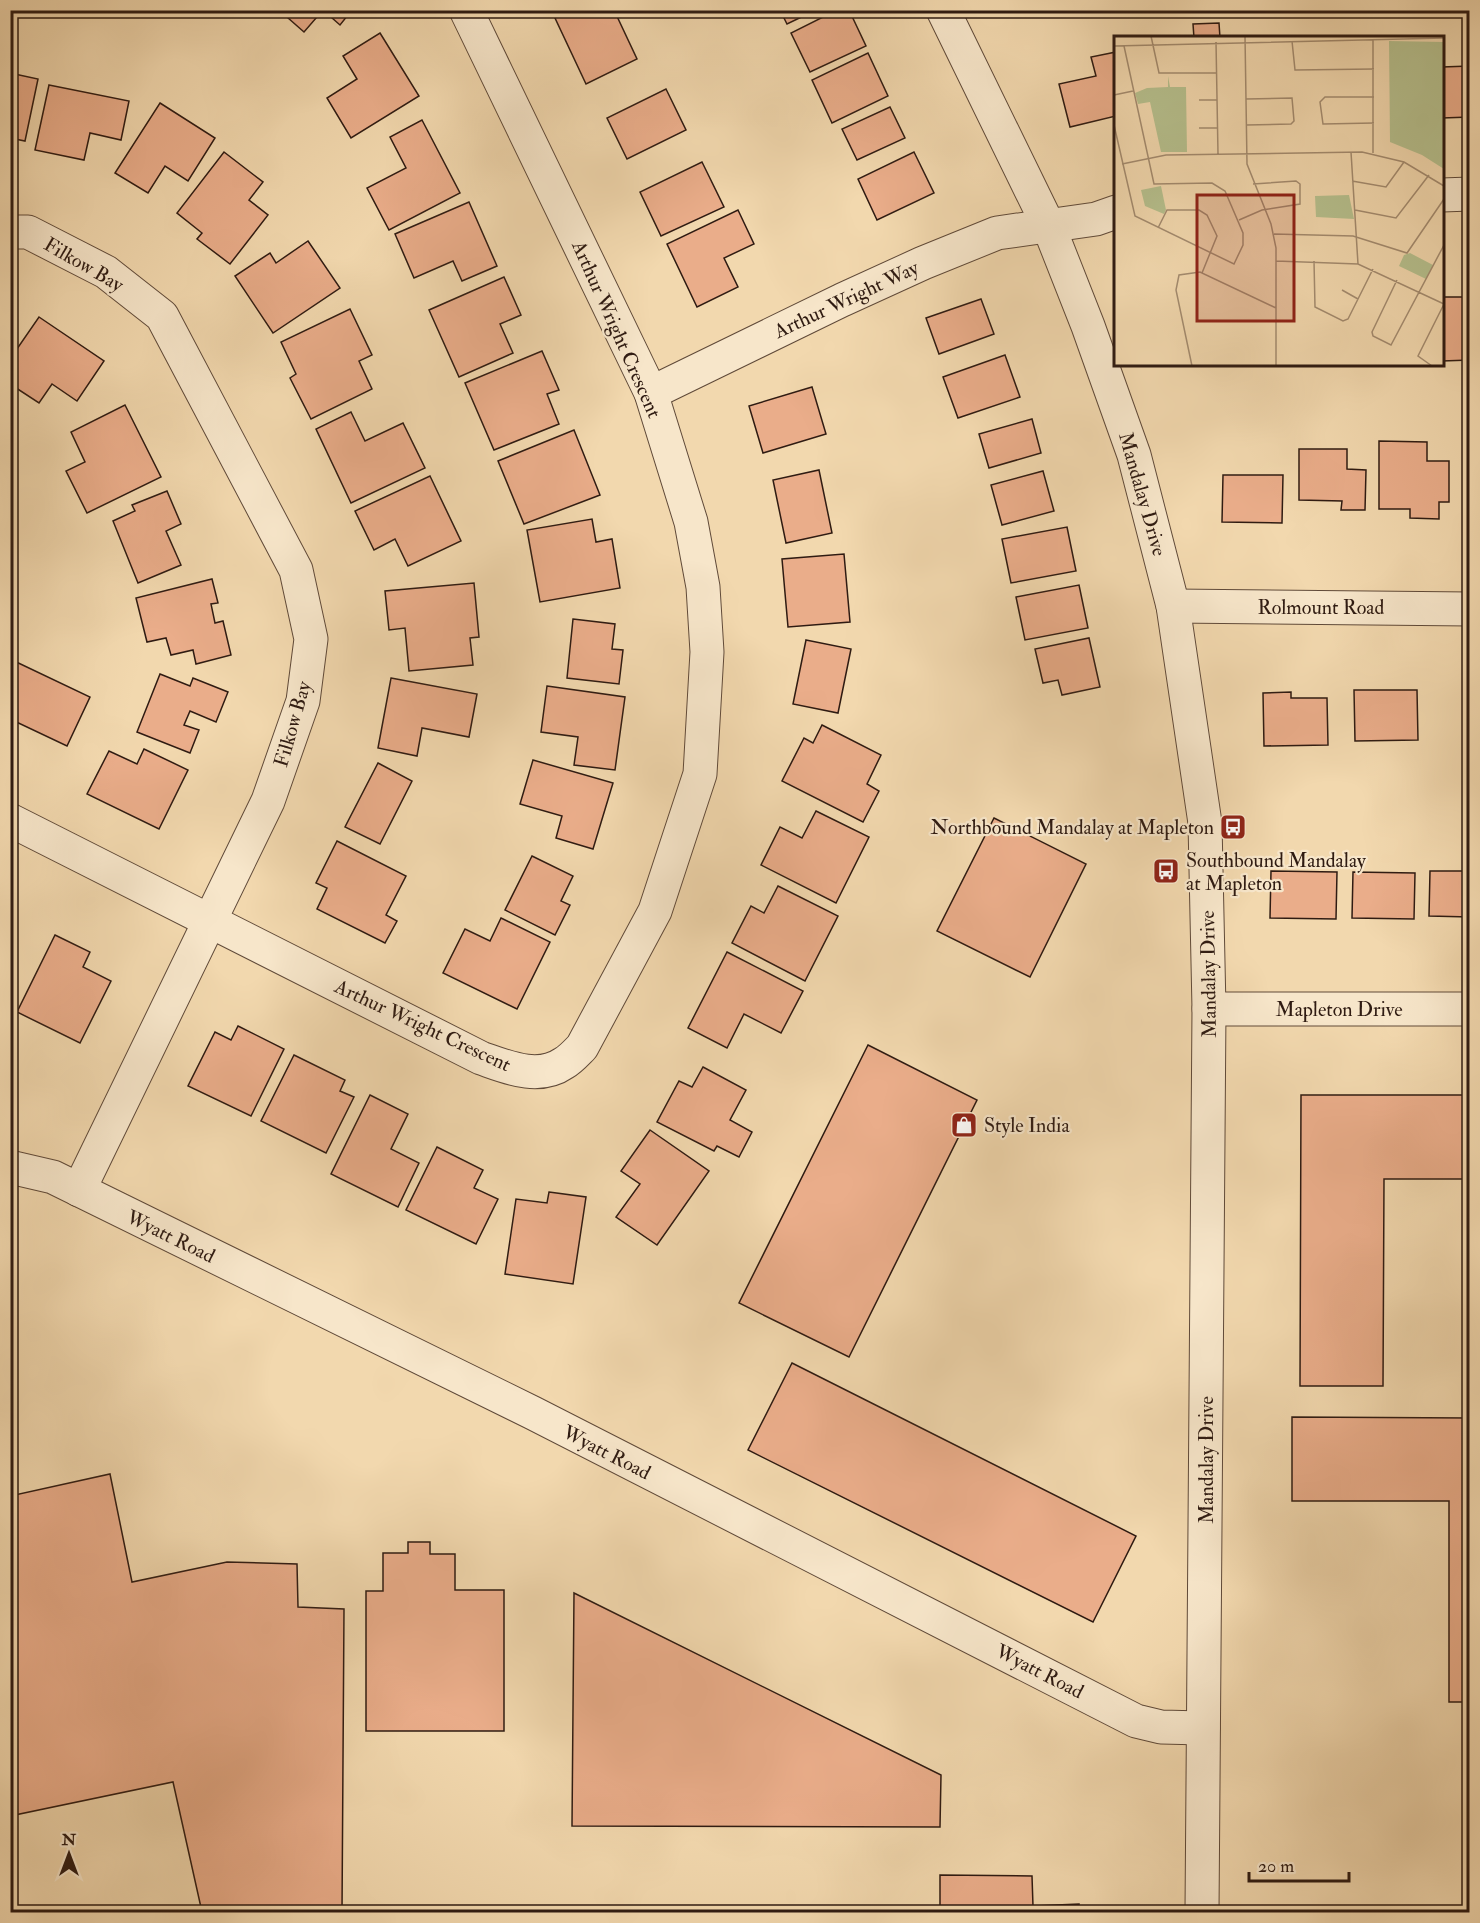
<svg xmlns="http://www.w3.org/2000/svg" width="1480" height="1923" viewBox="0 0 1480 1923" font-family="'IM FELL Double Pica',serif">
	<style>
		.building { fill: #eaad8a; stroke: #2f1b12; stroke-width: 1.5 }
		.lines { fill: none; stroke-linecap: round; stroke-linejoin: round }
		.minor-casing { stroke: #604a39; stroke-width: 35 }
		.tertiary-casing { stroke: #604a39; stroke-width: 35 }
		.minor { stroke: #f7e6ca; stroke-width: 33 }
		.tertiary { stroke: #f7e6ca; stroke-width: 33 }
		.labels { text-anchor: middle; stroke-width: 4.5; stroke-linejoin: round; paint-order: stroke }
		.street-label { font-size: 20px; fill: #2f1b12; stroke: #f7e6ca }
		.poi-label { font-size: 20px; fill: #2f1b12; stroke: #f7e6ca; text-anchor: start }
		.inset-road { fill: none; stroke: #a48c70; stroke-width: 1.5 }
		.view { fill: #8f2418; fill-opacity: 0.15; stroke: #8f2418; stroke-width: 3 }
		.inset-edge { fill: none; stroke: #2f1b12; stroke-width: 3 }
	</style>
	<rect width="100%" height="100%" fill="#f2d8ae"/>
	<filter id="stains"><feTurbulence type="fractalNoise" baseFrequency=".00333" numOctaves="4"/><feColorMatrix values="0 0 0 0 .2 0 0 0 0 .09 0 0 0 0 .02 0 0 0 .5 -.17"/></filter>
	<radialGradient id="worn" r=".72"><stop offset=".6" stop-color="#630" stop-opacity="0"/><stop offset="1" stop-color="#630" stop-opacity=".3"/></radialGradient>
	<!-- building -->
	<g class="building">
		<polygon points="279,10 323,10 304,32"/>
		<polygon points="323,10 352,10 340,25"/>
		<polygon points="570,10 614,10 637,59 586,84 555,18"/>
		<polygon points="780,10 816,10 787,24"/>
		<polygon points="837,10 849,10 866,46 810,72 791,33"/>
		<polygon points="1219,23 1220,38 1194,38 1193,24"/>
		<polygon points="380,33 419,96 351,138 327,98 357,79 343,56"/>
		<polygon points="1116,52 1116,116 1070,127 1059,84 1096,76 1091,57"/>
		<polygon points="868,53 888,96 832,123 812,80"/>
		<polygon points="1470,66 1470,117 1442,118 1442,67"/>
		<polygon points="10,73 38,79 25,141 10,138"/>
		<polygon points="49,85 129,101 121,140 90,133 84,160 35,150"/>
		<polygon points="666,89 686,130 627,159 607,118"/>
		<polygon points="160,103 215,138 188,181 165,166 148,193 115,173"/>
		<polygon points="890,107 905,138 857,160 842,129"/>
		<polygon points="422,120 460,193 389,230 367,188 406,168 390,137"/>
		<polygon points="224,152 263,182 249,200 268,215 230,264 197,239 202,233 177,213"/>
		<polygon points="914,152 934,193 877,220 858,179"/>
		<polygon points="702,162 724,207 661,236 640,192"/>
		<polygon points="469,202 497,266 462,281 453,261 414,278 395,234"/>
		<polygon points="738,210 754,244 724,258 738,287 697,307 667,244"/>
		<polygon points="308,241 340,288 273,333 235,276 270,253 276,263"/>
		<polygon points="504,277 521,315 500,324 513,353 459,377 429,310"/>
		<polygon points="1442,297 1470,297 1470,360 1442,361"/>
		<polygon points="981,299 994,334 939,354 926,318"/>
		<polygon points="350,309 372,355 359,361 372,389 311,419 290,378 296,374 281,342"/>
		<polygon points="39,317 104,361 77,401 52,384 39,403 10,384 10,359"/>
		<polygon points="542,351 559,390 547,394 559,424 494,450 465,383"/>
		<polygon points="1005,355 1020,397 958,418 943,377"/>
		<polygon points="812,387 826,434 763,453 749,406"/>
		<polygon points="125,405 161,477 87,513 66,471 85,462 71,432"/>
		<polygon points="351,412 365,441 403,423 425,468 351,503 316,429"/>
		<polygon points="1032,419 1041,453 989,468 979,434"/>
		<polygon points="574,430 600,495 524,524 498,461"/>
		<polygon points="1379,441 1427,442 1427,461 1449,461 1449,502 1439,502 1439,519 1410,518 1410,509 1379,509"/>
		<polygon points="1467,446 1470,446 1470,496 1466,496"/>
		<polygon points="1299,449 1347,449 1347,469 1366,470 1365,510 1341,510 1342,501 1299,500"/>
		<polygon points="819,470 832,533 786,543 773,480"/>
		<polygon points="1043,471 1054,511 1002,525 991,485"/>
		<polygon points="1223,475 1283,475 1282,523 1222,522"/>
		<polygon points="430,476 461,541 408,566 395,539 374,550 355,511"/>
		<polygon points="167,491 181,524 166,531 181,565 138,583 113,521 135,511 132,505"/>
		<polygon points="592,519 596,542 612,539 620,588 540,602 527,530"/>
		<polygon points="1067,527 1076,571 1011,583 1002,539"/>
		<polygon points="844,554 850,622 788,627 782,559"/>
		<polygon points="212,579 218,603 211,604 215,623 223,621 231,655 196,664 193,650 171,655 166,638 147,642 136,598"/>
		<polygon points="474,583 479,637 470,638 473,665 409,671 405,628 389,630 385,591"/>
		<polygon points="1079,585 1088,628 1025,640 1016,597"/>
		<polygon points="573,619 615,624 612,649 623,650 619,684 567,678"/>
		<polygon points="1089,638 1100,687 1062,695 1058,680 1043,683 1035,649"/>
		<polygon points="806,640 851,649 838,713 793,704"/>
		<polygon points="10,659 90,697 67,746 10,719"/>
		<polygon points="160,674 190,686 193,678 228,692 216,722 190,711 184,725 199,730 190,753 137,732"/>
		<polygon points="391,678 477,694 469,737 422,728 417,756 378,748"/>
		<polygon points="547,686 625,697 615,770 574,765 578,737 541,732"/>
		<polygon points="1354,690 1417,690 1418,740 1355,741"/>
		<polygon points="1291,692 1291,698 1327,698 1328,745 1264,746 1263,693"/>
		<rect x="1464" y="695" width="6" height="46"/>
		<polygon points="822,725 881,755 867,784 879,791 863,822 782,781 804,738 813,743"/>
		<polygon points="144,749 188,770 159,829 87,794 109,751 137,764"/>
		<polygon points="533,760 613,783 593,849 556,838 562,816 520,804"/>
		<polygon points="378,763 412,781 380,844 345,827"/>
		<polygon points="816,811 869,837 836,903 761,865 780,827 802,838"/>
		<polygon points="994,818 1086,864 1030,977 937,931"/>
		<polygon points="337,841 406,876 386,915 397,921 385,943 317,909 327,888 316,883"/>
		<polygon points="532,856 573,876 561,901 570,905 555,935 505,910"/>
		<polygon points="1271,871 1337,872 1336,919 1270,918"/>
		<polygon points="1430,871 1470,871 1470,917 1429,916"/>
		<polygon points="1353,872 1415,873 1414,919 1352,918"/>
		<polygon points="778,886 838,916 805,981 732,943 751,906 764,913"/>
		<polygon points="501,918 550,942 517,1009 443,973 465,929 490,941"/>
		<polygon points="55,935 90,952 83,967 111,981 80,1043 17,1012"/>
		<polygon points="727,952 803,991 781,1033 744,1014 727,1048 688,1028"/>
		<polygon points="238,1026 284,1049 251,1116 188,1086 215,1032 231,1040"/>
		<polygon points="868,1045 977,1100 849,1357 739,1303"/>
		<polygon points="294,1055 345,1080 340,1091 354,1097 326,1153 261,1121"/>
		<polygon points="703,1067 746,1090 730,1120 752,1132 739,1157 717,1146 714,1151 657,1122 679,1081 692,1087"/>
		<polygon points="370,1095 408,1114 391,1149 419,1163 398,1207 331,1174"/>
		<polygon points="1301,1095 1470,1095 1470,1179 1384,1179 1383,1386 1300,1386"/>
		<polygon points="650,1130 709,1171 657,1245 616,1217 640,1184 621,1171"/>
		<polygon points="437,1147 483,1170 474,1188 498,1199 476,1244 406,1210"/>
		<polygon points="549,1192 586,1197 573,1284 505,1274 516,1199 547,1203"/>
		<polygon points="792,1363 1136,1536 1093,1622 748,1450"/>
		<polygon points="1292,1417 1470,1418 1470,1702 1449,1702 1449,1501 1292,1501"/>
		<polygon points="110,1474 132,1582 227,1562 297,1564 298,1607 344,1609 342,1912 202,1912 173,1782 10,1816 10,1496"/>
		<polygon points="408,1542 430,1542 430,1554 455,1554 455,1590 504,1590 504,1731 366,1731 366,1591 383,1591 383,1553 408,1553"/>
		<polygon points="574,1593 941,1775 940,1827 572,1826"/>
		<polygon points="940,1875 1032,1876 1033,1906 1079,1904 1079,1912 940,1912"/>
	</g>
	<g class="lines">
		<defs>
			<g id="minor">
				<polyline points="1442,195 1470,194"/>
				<polyline points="10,232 28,232 106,272 162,316 296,570 311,639 303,701 268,801 79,1190"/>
				<polyline points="651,393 842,300 923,263 997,233 1096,219 1116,212"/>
				<polyline points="1173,606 1470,609"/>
				<path d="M10 820 481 1058C507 1067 538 1081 564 1063 571 1059 577 1052 582 1047L655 911 700 774 707 652 703 587 691 522 651 393 466 10"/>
				<polyline points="1209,1009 1470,1009"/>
				<polyline points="10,1167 53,1177 533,1413 1136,1721 1161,1727 1203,1728"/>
			</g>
			<polyline id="tertiary" points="943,10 1049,227 1088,326 1134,455 1173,606 1205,823 1209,1009 1202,1912"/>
		</defs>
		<!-- minor casing -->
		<use href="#minor" class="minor-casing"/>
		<!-- tertiary casing -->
		<use href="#tertiary" class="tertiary-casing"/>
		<!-- minor -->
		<use href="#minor" class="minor"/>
		<!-- tertiary -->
		<use href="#tertiary" class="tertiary"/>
	</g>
	<!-- icons -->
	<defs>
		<symbol id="bus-square" viewBox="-11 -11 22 22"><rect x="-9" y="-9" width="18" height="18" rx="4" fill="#8f2418" stroke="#f7e6ca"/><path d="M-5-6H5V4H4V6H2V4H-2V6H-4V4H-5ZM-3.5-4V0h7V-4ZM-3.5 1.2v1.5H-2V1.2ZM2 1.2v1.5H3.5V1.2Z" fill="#fff"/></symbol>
		<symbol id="shop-square" viewBox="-11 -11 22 22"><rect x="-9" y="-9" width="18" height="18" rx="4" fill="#8f2418" stroke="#f7e6ca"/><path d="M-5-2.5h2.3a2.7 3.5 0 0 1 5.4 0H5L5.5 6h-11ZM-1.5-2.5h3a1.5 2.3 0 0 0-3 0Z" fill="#fff"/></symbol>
	</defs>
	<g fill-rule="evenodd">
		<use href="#bus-square" x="1218" y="812" width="30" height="30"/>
		<use href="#bus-square" x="1151" y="856" width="30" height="30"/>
		<use href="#shop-square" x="949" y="1110" width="30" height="30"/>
	</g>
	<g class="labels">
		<!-- street labels -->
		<g class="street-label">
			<text transform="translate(84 264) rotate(30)" y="7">Filkow Bay</text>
			<text transform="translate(846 299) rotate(-25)" y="7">Arthur Wright Way</text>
			<text transform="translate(617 329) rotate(66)" y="7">Arthur Wright Crescent</text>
			<text transform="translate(1143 494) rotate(74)" y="7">Mandalay Drive</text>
			<text x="1321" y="614">Rolmount Road</text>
			<text transform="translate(292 724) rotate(-74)" y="7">Filkow Bay</text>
			<text transform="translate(1208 974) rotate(-91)" y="7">Mandalay Drive</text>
			<text x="1339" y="1016">Mapleton Drive</text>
			<text transform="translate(423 1025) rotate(25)" y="7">Arthur Wright Crescent</text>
			<text transform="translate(171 1236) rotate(26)" y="7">Wyatt Road</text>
			<text transform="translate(607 1452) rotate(27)" y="7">Wyatt Road</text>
			<text transform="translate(1206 1460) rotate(-90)" y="7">Mandalay Drive</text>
			<text transform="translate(1040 1671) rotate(27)" y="7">Wyatt Road</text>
		</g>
		<!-- poi labels -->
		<g class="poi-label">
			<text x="1214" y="834" text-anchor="end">Northbound Mandalay at Mapleton</text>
			<text x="1186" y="867">Southbound Mandalay<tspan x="1186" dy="23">at Mapleton</tspan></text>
			<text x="984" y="1132">Style India</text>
		</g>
	</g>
	<!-- overview -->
	<g transform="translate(1114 36)">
		<rect width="330" height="330" fill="#f2d8ae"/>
		<path d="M275 5 330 6V133L308 119 276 106ZM54 40 56 51H72L73 116H47L36 66 24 68 21 57 33 52 54 51ZM47 150 52 174 50 178 31 170 27 154ZM235 159 240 183 202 181 201 160ZM296 217 319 229 312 243 285 230 290 219Z" fill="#b6c08e"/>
		<path class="inset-road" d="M37 0 45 37H102M131 0 133 128 157 188 162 212V330M178 5 181 34 260 33M102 6 104 118M0 10 330 2M0 59 19 55M260 61H211L206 66 209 88 260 87M132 63 178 62 180 85 177 88 132 89M92 64H85H103M0 89 21 180 120 228 129 209V197L111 155 98 147 40 148 10 10M91 92H85H103M237 116 244 228M259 117V4M8 128 52 119 248 116 290 126 330 150M238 145 272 151 290 126M241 174 282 182 315 139M125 184 148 174 186 168V148L182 145 139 148M44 192 53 174H85L93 179 103 200 88 237M160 198 239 200 293 217 330 163M162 225 244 228 330 268M200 225 201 271 229 285 234 283 259 233M283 244 258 296 259 300 277 309 330 209M228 254 244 263M78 330 62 254 65 239 86 236 162 272M318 330 304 320 330 268"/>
		<path class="view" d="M83 159H180V285H83Z"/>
		<rect width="330" height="330" class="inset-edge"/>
	</g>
	<!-- margin -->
	<rect width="1480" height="1923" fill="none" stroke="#f2d8ae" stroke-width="36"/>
	<rect x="12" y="12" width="1456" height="1899" fill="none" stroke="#2f1b12" stroke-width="3"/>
	<rect x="18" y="18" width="1444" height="1887" fill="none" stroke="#2f1b12" stroke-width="1.5"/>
	<!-- north arrow -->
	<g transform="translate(69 1854)" stroke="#f7e6ca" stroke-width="4.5" paint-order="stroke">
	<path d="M0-4.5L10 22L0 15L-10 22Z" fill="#2f1b12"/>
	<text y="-9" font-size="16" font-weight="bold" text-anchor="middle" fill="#2f1b12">N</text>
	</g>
	<!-- scale -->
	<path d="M1249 1872v9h100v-9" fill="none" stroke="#2f1b12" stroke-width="3"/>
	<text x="1258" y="1872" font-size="18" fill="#2f1b12" stroke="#f7e6ca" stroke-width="4.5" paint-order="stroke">20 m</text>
	<rect width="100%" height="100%" filter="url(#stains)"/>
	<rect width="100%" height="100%" fill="url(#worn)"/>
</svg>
